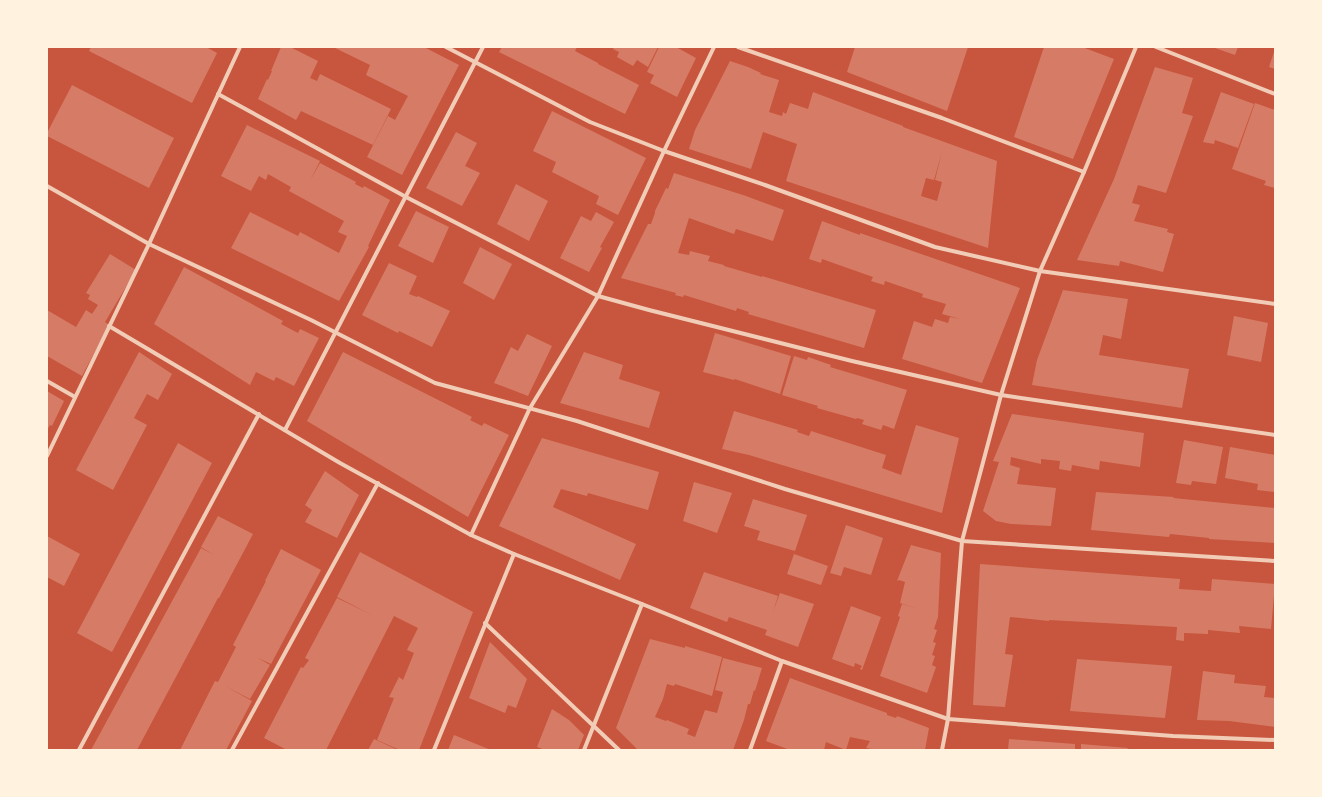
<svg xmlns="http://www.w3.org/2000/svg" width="1322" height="797" viewBox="0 0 1322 797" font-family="Signika,sans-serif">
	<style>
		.building { fill: #d67c66; fill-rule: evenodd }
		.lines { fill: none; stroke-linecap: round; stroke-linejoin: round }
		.minor { stroke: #f1ccb7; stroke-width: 4 }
	</style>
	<rect width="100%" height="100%" fill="#c8553d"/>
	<!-- building -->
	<g class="building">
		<polygon points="91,47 206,47 217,53 192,103 89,51"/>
		<polygon points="281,47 290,47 318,61 310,78 317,81 320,74 391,109 373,145 301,111 296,120 258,99 267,79 268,80 272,71 271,71"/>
		<polygon points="333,47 424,47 459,65 402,175 367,157 388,116 395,120 408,96 366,75 370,65"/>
		<polygon points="502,47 577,47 575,51 598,63 598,64 639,85 625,114 499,52"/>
		<polygon points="614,47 658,47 648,67 637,60 633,66 617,57 619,52 613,49"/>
		<polygon points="659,47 676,47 696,58 677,97 650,83 654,75 647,72"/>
		<polygon points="855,47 968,47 947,111 847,72"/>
		<polygon points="1044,47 1082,47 1114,59 1073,159 1014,137"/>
		<polygon points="1212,47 1238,47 1235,55"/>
		<polygon points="1275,49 1275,69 1269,67"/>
		<path d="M730 61 748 67 761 73 760 74 779 80 769 112 782 116 783 112 786 114 790 103 808 109 813 92 903 126V127L997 161 988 248 786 181 797 144 763 132 751 169 689 149 695 130ZM942 152 935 180 942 182 937 201 921 196 926 178 934 180Z"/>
		<polygon points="1155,67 1193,78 1182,113 1193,116 1166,193 1138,185 1132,203 1140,205 1134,221 1168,229 1167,232 1174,234 1163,272 1120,261 1119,266 1077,260 1114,179"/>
		<polygon points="72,85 174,138 149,188 47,136 47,133"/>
		<polygon points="1221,92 1254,104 1238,148 1215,140 1214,144 1203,142"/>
		<polygon points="1255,103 1275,110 1275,188 1264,185 1266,181 1232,169"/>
		<polygon points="552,111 646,158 618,215 596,204 599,196 552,172 556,162 533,151"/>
		<polygon points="247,125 320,161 310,181 320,163 356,182 355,184 363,188 364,186 390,200 368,246 369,247 339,301 231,248 250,212 298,236 300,232 339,253 347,236 338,232 344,221 289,191 291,187 268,174 266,180 259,176 251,191 221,176"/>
		<polygon points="456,132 477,143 465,166 480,173 462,206 426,188"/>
		<polygon points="674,173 746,196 784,210 773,241 736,229 734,234 689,218 678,253 689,255 690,251 710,256 708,261 724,265 724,266 762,277 762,276 876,310 864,348 748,314 749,312 737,308 736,311 684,295 683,297 675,295 676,293 621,278 648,224 651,224 655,213 655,211 666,188 668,189"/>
		<polygon points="516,184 548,201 529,241 497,224"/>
		<polygon points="416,211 449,227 433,263 398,246"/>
		<polygon points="596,212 614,222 600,247 602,248 589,272 560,258 581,216 591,221"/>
		<polygon points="822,221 860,235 860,233 1020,288 982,383 902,359 914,321 932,327 935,319 948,323 950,317 960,319 942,314 946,304 922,297 923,294 885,281 884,285 871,281 873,277 822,259 821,263 809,259"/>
		<polygon points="480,247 512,264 494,300 463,283"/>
		<polygon points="110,254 136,270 105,322 109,325 82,376 47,356 47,310 76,327 86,310 92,314 98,305 88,299 90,295 86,293"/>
		<polygon points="389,263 417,276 409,294 417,297 418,296 450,311 432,347 399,331 398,333 362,315"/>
		<polygon points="184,267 283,321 281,324 298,333 300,329 319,338 294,386 276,377 274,381 256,372 250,385 154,324"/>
		<polygon points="1063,290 1128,299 1121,339 1103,335 1099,355 1189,369 1182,408 1032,385 1037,360"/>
		<polygon points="1234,316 1268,323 1261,362 1227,355"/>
		<polygon points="715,333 791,356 780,394 735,379 734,380 703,372"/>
		<polygon points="527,334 552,346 528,396 494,383 511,347 518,351"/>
		<polygon points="139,352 172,374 158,400 147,394 134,418 147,425 113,490 76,470"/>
		<polygon points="343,352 470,416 472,417 470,420 482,426 484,423 509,435 468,517 307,421"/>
		<polygon points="584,352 623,365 619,379 660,392 649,428 560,403"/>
		<polygon points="794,356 807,360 808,357 831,365 830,367 907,390 894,429 883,425 881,430 862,424 864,420 857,418 856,419 817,408 818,406 782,395"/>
		<polygon points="47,391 64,401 52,426 50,425 47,430"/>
		<polygon points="734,411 798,430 797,432 809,436 811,431 886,455 882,468 901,475 916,425 959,438 942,513 749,455 722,449"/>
		<polygon points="1012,414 1144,433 1140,467 1100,461 1099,470 1072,465 1071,471 1059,469 1060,461 1041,459 1041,464 1011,457 1010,465 1020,468 1017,484 1056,488 1051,526 1011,524 996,521 983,511 999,462 993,461"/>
		<polygon points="542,438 659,472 648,510 588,493 587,496 561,489 553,507 636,544 620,580 499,526"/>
		<polygon points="1184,440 1223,447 1216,484 1192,481 1191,485 1176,483"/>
		<polygon points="178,443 212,463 112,652 77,633"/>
		<polygon points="1230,447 1275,455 1275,492 1257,490 1258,484 1225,478"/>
		<polygon points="325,471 359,495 337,538 305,522 312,510 305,505"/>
		<polygon points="694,482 732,493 717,533 683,521"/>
		<polygon points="1096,492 1174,497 1173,498 1275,508 1275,543 1209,539 1209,538 1170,534 1169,537 1091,530"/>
		<polygon points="753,499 807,515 795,551 757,540 760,531 744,526"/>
		<polygon points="218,516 253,534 219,598 218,598 137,750 91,750 201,548 214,555 201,547"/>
		<polygon points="846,525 883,538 871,575 844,567 841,576 830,573"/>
		<polygon points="47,536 80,554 64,586 47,577"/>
		<polygon points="911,545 941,553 938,617 934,629 937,630 933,642 936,643 932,655 935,656 932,665 936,667 927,693 880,676 900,617 898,616 902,604 918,609 900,603 905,582 899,580 897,581"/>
		<polygon points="281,549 321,570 271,664 258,658 270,665 250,699 225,686 252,701 226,750 180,750 215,681 218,682 236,647 233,645 266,581 265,581"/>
		<polygon points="360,552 473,612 419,750 400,750 377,740 394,698 389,697 399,677 403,680 414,653 407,650 418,628 394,616 326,750 287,750 264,738 301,667 303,668 309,660 305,658 337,598 372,615 337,597"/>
		<polygon points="794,554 828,566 821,585 787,574"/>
		<polygon points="980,564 1180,579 1179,589 1211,591 1212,579 1275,584 1271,629 1239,626 1240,633 1208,630 1208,634 1184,633 1184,641 1176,640 1177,627 1049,620 1049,621 1010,617 1005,654 1013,655 1005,707 973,705"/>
		<polygon points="704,572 778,596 773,612 780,593 814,604 798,647 765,635 767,630 729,617 727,622 690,608"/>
		<polygon points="851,606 881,617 862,670 860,669 862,666 855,663 854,667 832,659"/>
		<polygon points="650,639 685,648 685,646 722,657 712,696 675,684 674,686 667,684 663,699 655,717 666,721 667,720 689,729 687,734 695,737 705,710 717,713 723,692 715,690 723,658 762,668 755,691 754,690 750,704 748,704 744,720 733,750 638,750 616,728"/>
		<polygon points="490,642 527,679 516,708 508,705 505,713 469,698"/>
		<polygon points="1077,659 1172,666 1165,718 1070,711"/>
		<polygon points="1203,671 1235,675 1234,683 1266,686 1264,697 1275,698 1275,727 1229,721 1197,720"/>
		<polygon points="790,678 887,713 887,715 896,718 897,716 929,728 925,750 877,750 866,748 870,741 850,737 846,750 826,742 824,750 790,750 766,741"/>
		<polygon points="552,709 569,720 584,735 578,750 545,750 537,747"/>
		<polygon points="454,735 491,750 448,750"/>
		<polygon points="374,739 398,750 368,750"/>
		<polygon points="1009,739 1075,744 1075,750 1008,750"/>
		<polygon points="1081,744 1128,748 1127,750 1081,750"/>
	</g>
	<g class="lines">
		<!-- minor -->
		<g class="minor">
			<polyline points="446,47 590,122 664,151 765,185 935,247 1040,271 1275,304"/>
			<polyline points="738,47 942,118 1084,172"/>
			<polyline points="1156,47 1275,94"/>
			<polyline points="218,94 406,197 598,296 649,310 852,361 1001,395 1275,435"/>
			<polyline points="47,186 149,244 311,320 435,383 577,421 785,489 962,541 1275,561"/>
			<polyline points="109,326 340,463 471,535 514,554 642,604 782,661 948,719 1173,736 1275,740"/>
			<polyline points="47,381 75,397"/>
			<polyline points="285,430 483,47"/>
			<polyline points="47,456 149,244 240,47"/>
			<polyline points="471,535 530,408 598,296 664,151 714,47"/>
			<polyline points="485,623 619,750"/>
			<polyline points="79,750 259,414"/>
			<polyline points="232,750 378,483"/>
			<polyline points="434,750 514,554"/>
			<polyline points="584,750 642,604"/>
			<polyline points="750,750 782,661"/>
			<polyline points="942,750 948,719 962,541 1001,395 1040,271 1084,172 1136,47"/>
		</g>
	</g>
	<!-- border -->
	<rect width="1322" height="797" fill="none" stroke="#fff3e0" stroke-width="96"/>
</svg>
